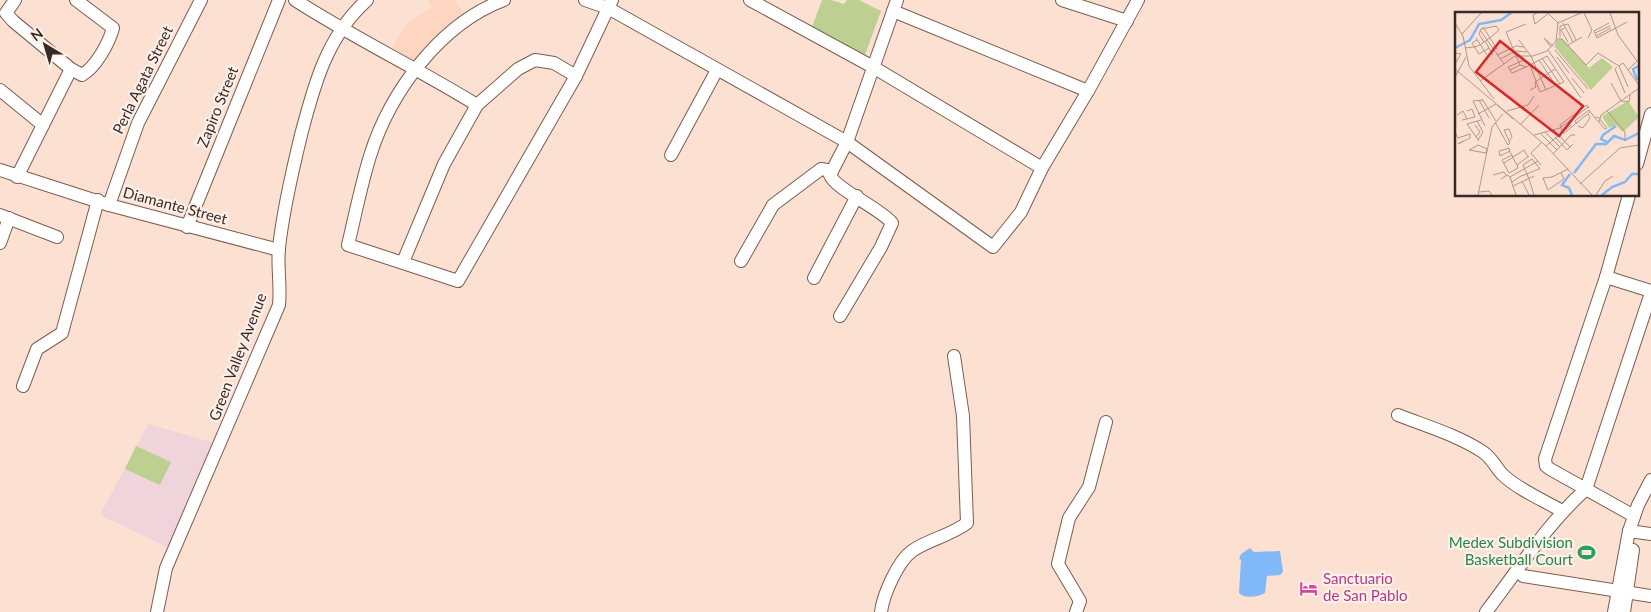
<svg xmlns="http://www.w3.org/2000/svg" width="1651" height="612" viewBox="0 0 1651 612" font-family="Lato,sans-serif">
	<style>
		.built { fill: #fed5c0 }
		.education { fill: #efd5db }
		.green { fill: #bdd091 }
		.water { fill: #81b8f8 }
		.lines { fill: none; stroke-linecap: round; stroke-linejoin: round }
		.minor-casing { stroke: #7b5d4e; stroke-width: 14 }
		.minor { stroke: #fff; stroke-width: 12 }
		.labels { text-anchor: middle; stroke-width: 4.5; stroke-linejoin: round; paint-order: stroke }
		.street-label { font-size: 15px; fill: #382b25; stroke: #fff1ea }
		.leisure-label { font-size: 15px; fill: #27864d; stroke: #fff1ea; text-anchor: end }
		.hotel-label { font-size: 15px; fill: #b23c85; stroke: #fff1ea; text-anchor: start }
		.inset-river { fill: none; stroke: #81b8f8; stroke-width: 2.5 }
		.inset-road { fill: none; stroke: #ae988d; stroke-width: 1 }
		.view { fill: #d62828; fill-opacity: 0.15; stroke: #d62828; stroke-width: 2.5 }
		.inset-edge { fill: none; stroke: #382b25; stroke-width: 2.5 }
	</style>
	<rect width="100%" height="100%" fill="#fce0d2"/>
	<!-- built -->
	<polygon class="built" points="427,0 455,0 466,16 412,64 390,51 407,24 432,7"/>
	<!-- education -->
	<polygon class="education" points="148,424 215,443 169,548 100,515"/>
	<!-- green -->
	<g class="green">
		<polygon points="822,0 831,0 844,4 847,0 859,0 881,11 865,55 812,27"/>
		<polygon points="136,446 171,462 160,485 125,469"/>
	</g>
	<!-- water -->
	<path class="water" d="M1250 548 1254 552 1280 551 1283 572 1280 575 1267 576 1265 593C1258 597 1245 599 1239 593L1241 560 1239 559 1241 554Z"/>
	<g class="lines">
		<defs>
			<g id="minor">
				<path d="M15 0 6 13 13 21 71 69 82 75C96 67 109 43 113 28L76 0"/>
				<path d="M295 0C354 38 417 68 477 105"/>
				<path d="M504 0C440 24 390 92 370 156 361 185 355 216 348 245L458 281 576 76 612 0"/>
				<polyline points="585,0 608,8 847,142 993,247 1021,212 1042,168 1088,91 1138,0"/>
				<polyline points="750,0 873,67 1042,168"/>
				<polyline points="1062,0 1127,21"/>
				<polyline points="893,11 1088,91"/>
				<polyline points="0,90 43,125"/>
				<polyline points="671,155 717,70"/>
				<polyline points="1637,164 1651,114"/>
				<polyline points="0,170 109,205 279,250"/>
				<polyline points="17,177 71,69"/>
				<polyline points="1629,195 1606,277 1545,459 1546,466 1550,469 1634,516"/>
				<polyline points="109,205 138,123 201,0"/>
				<polyline points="0,215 57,237"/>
				<polyline points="187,227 279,0"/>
				<polyline points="0,243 9,218"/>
				<polyline points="741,261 773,205 821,169 832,171"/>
				<polyline points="403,262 444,164 477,105 518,69 535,60 554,63 576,76"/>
				<polyline points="1606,277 1651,291"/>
				<polyline points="814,278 857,196"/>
				<path d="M840 316 881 247 892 223C880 208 835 189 830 175L847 142 897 0"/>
				<polyline points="23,386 37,349 62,333 98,200"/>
				<path d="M1398 415C1426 426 1457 435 1483 452 1493 459 1495 467 1503 475 1519 490 1543 500 1562 511"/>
				<polyline points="1629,531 1651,534"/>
				<polyline points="1523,576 1651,596"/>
				<path d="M157 612 166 568 279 305C281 285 277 266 279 248 283 210 292 172 301 135 314 85 327 36 367 0"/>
				<path d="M881 612C883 595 898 561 912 551 929 539 950 536 967 523L963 416 954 356"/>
				<polyline points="1076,612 1080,601 1058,564 1069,518 1089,487 1106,422"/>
				<path d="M1486 612C1519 569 1546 525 1586 489L1651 293"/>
				<polyline points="1614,612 1629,531 1638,505 1651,480"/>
				<polyline points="1624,612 1633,550"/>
			</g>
		</defs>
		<!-- minor casing -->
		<use href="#minor" class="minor-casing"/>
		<!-- minor -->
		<use href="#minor" class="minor"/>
	</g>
	<!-- icons -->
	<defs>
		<symbol id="stadium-bare" viewBox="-9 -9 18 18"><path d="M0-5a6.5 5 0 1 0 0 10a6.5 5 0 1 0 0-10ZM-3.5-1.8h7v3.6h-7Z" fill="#2e9e5b" stroke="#fff1ea" stroke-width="2.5" paint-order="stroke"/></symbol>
		<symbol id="hotel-bare" viewBox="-9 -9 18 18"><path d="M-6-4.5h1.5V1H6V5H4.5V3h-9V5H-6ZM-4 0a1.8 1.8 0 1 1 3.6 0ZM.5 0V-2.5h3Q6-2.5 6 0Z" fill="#d1479c" stroke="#fff1ea" stroke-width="2.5" paint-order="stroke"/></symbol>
	</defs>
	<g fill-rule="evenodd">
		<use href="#stadium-bare" x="1574" y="540" width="25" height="25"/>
		<use href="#hotel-bare" x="1296" y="576" width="25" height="25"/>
	</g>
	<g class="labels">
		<!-- street labels -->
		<g class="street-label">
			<text transform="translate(143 80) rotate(-64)" y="5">Perla Agata Street</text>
			<text transform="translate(218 107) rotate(-68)" y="5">Zapiro Street</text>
			<text transform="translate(175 206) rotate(15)" y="5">Diamante Street</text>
			<text transform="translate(238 357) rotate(-69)" y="5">Green Valley Avenue</text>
		</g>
		<!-- leisure labels -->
		<g class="leisure-label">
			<text x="1573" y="548">Medex Subdivision<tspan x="1573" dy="17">Basketball Court</tspan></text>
		</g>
		<!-- hotel labels -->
		<g class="hotel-label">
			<text x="1323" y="584">Sanctuario<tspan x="1323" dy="17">de San Pablo</tspan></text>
		</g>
	</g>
	<!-- overview -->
	<g transform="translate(1455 12)">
		<rect width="184" height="184" fill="#fce0d2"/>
		<path d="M107 27 134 56 147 46 158 55 136 78 99 34 102 28ZM173 89 184 105 168 120 161 113 154 116 147 104Z" fill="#bdd091"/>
		<path class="inset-river" d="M0 36 15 28 24 12 46 8 56 1M182 68 178 57 184 54M152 130 146 127 148 123 161 114M119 161 141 132H151L159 124 170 128 184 121M115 162 107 173 114 176 117 183M147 183 157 175 170 170 177 162H184"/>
		<path class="inset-road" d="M82 1 78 3 80 12 94 1M93 1 103 11 126 1M129 1 137 18 133 26M155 1 163 23 182 49 173 58M0 11 8 24 14 54 39 87M108 11 118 30M154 11 139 19 142 26 172 10M28 15 42 37M110 16 106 18 113 30M25 18 49 52M140 21 155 14M7 22 26 1M141 24 156 16M105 25V14L113 12 121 28M21 26 32 43M102 27H107L131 53 143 41 164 54M22 28 17 31 24 42 34 36M64 28 76 44 91 78M30 29 38 43M113 33 127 25M96 35 89 26 98 34M10 36 19 35 25 33 29 30 36 25 44 18 41 14 26 17 24 22 29 30M93 38 126 86M100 38 133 77M0 41 6 42 0 52M42 43 61 34 69 35M102 45 114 61M87 46 105 72M45 47 61 39 72 40M84 48 101 74M65 53 51 20 71 12M164 54 168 51 184 73M164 54 173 75M162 55 160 57 170 81M0 57 90 133 137 183M55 58 65 53 71 55M57 61 71 55 75 53 92 44 109 70 85 80 75 53 69 48 53 55 57 61M0 65 11 45M117 66 129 81M25 69 60 44H78L92 39 101 29 103 11M156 71 166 89 174 90 175 83M75 78 81 75 80 70 100 57M27 87 41 109M24 88 34 106M28 88 18 89 30 114M42 93 58 107M134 98 140 106 150 117 152 116 143 105 140 106M52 99 73 93 79 84M152 99 170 120V129M23 102 41 92M2 103 8 99 12 107M7 108 20 105 17 97 12 99M22 109 28 120 23 128M40 110 53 133 55 131 49 118M144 110 146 103 184 76M66 112 84 93M122 112 120 109 134 98M20 113 25 120 21 125M123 114 128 116 135 106 133 102M49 118 54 117 57 125 54 129M99 118 115 135M107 119 105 113 132 93 134 96M0 120 3 126 15 122M90 120 105 135M86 122 102 138M108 122 135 100M79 123 105 116 133 95M100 125 112 138 118 132M8 129 3 132 15 126V122M24 129 12 112 26 108M23 133 32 137 31 141 14 138ZM91 134 116 113M55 139 45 144 44 139 48 138 54 136 55 141M56 141 57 143 58 146 62 153 63 156 54 161 47 148 57 143M98 142 116 123H120M49 151 69 138 73 145M62 153 74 144M86 153 76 141 87 130M38 163 49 160 51 163M55 165 83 149M97 165 88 166 93 178 109 167 106 161M97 165 113 157M46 167 52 163 55 165 61 183M67 169 74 183M57 170 66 164 72 162 81 158 84 157H85L77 147 68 153 70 158 72 162 75 170 79 183M125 172 165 136 184 133M58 174 79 164M24 180 34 179 37 183M23 183 37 115 48 102M141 183 150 169 158 164"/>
		<path class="view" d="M45 29 128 94 104 124 21 60Z"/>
		<rect width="184" height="184" class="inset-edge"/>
	</g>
	<!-- north arrow -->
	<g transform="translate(45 45) rotate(322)" stroke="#fff1ea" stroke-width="4" paint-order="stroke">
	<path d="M0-4L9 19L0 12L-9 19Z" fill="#382b25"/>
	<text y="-8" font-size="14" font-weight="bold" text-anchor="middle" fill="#382b25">N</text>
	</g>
</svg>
